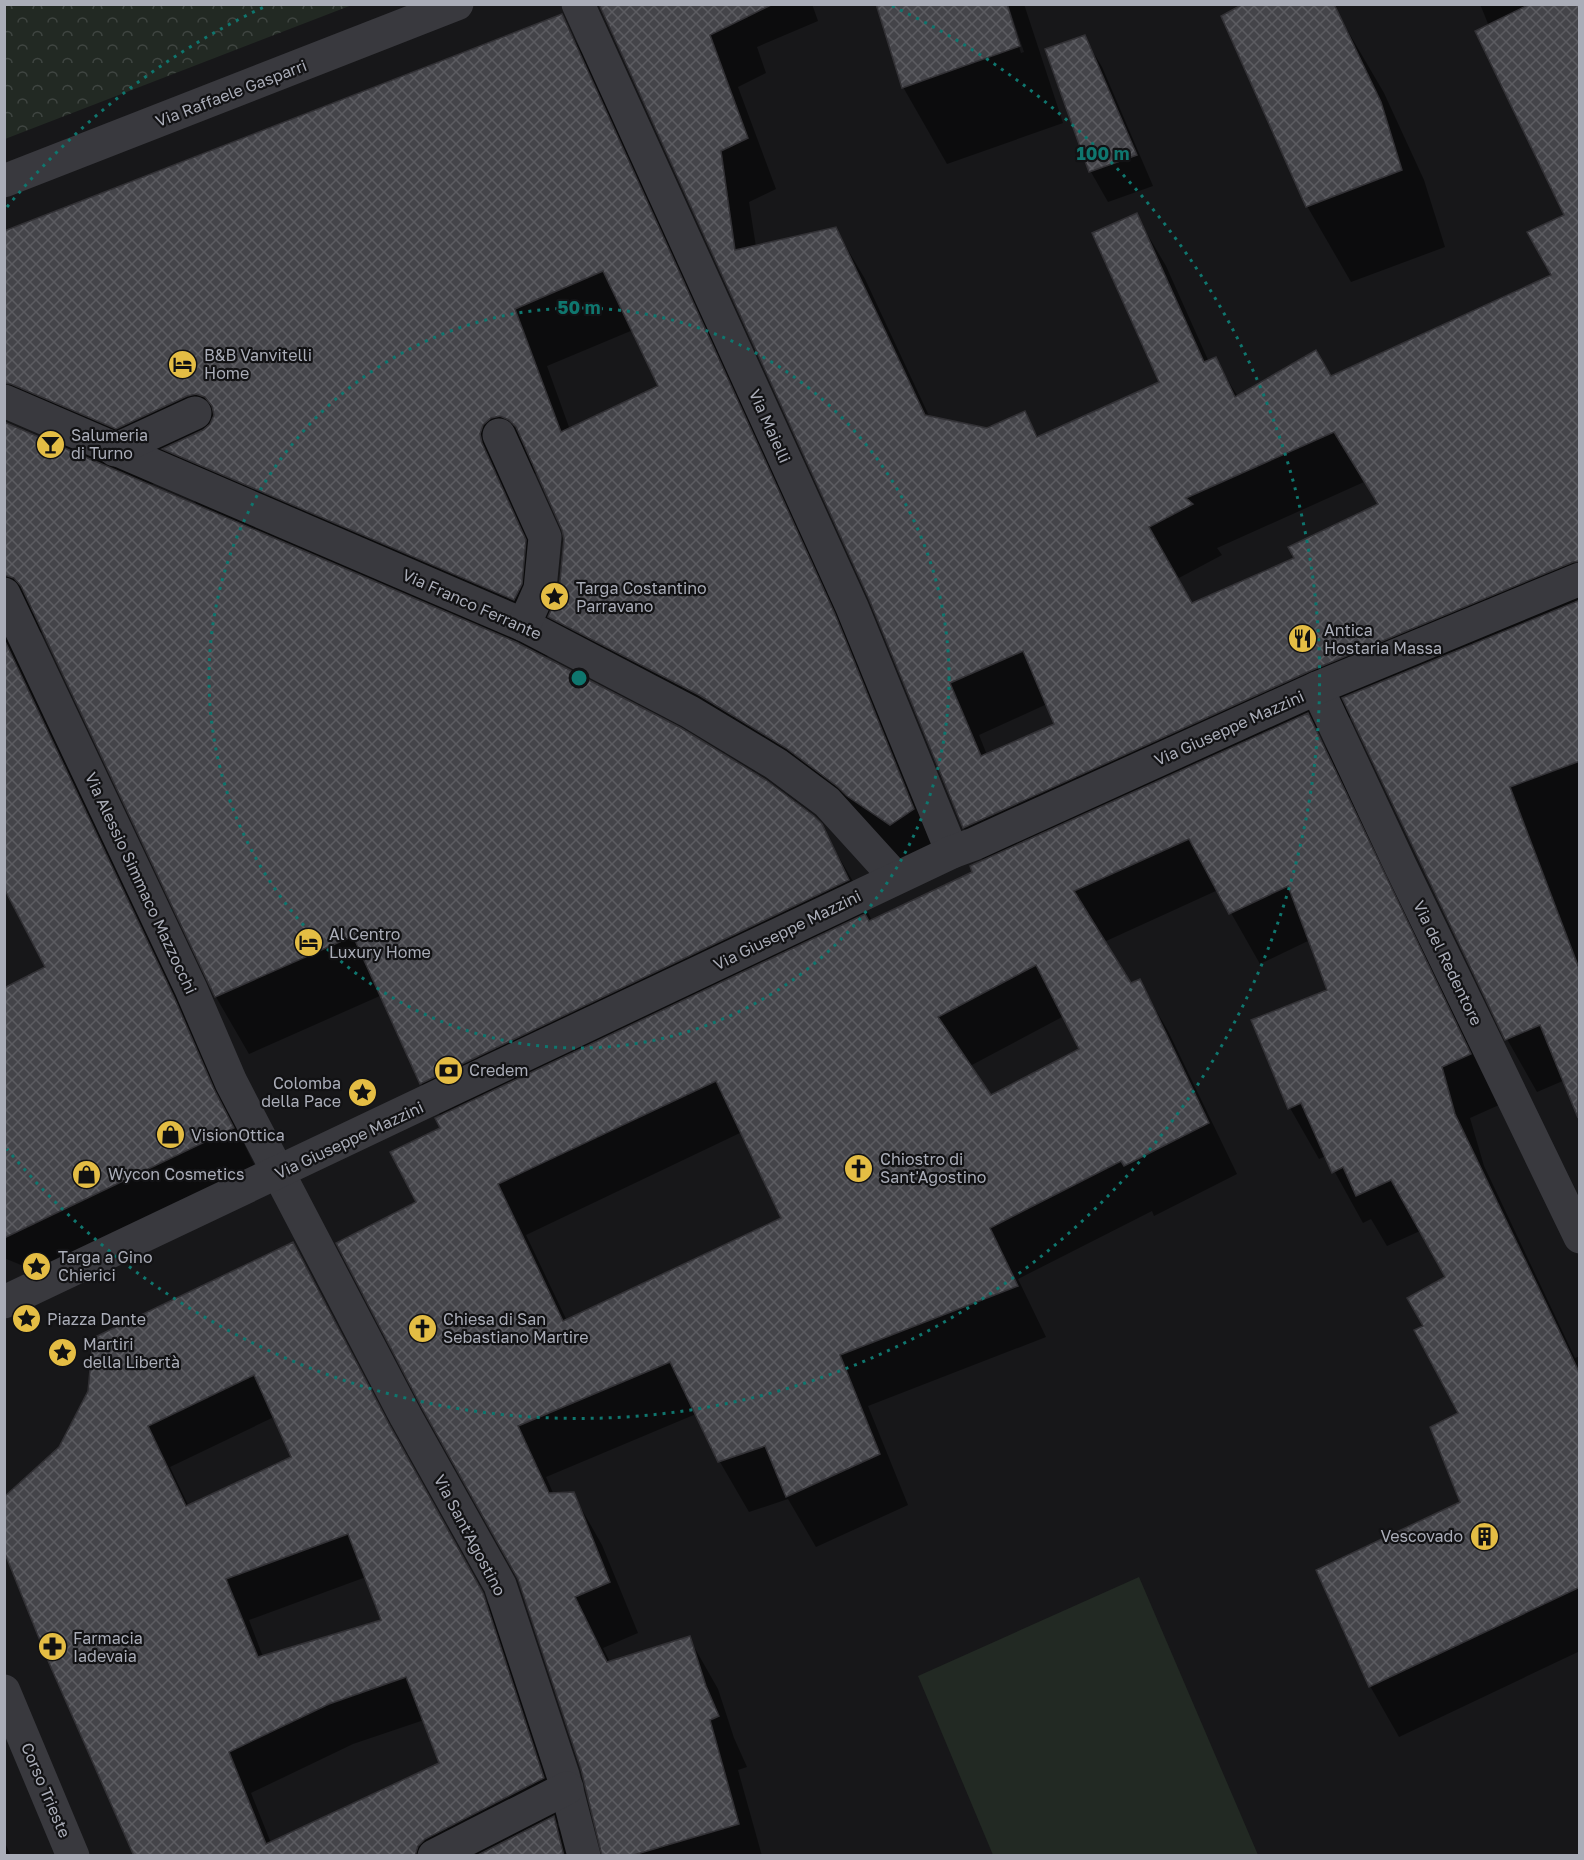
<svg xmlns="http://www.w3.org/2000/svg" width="1584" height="1860" viewBox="0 0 1584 1860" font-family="'Golos Text',sans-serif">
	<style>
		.park { fill: url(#park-crowns) }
		.pitch { fill: #222923 }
		.shadow { fill: #0007; fill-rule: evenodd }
		.building { fill: url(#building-cross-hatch); stroke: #323135; stroke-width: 1.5; fill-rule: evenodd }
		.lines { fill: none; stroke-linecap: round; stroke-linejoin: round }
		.minor { stroke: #39393e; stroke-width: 33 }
		.ring { fill: none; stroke: #0f766e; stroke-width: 3; stroke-dasharray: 3 6 }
		.labels { text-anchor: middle; stroke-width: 4.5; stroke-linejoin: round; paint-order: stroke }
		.street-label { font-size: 16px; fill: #aaadb8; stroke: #121214 }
		.poi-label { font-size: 16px; fill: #aaadb8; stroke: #121214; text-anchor: start }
		.centre { fill: #0f766e; stroke: #121214; stroke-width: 3 }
		.ring-label { font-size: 18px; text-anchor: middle; font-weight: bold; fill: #0f766e; stroke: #121214; stroke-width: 4.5; stroke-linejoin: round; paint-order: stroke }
	</style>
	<defs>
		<pattern id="park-crowns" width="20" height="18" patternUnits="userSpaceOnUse" patternTransform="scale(1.5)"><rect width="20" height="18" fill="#222923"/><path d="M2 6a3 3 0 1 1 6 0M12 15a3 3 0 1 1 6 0" fill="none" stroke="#3f4541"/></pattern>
		<pattern id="building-cross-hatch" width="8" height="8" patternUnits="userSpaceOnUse" patternTransform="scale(1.5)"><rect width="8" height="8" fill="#444449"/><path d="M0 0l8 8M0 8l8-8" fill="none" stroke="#5c5c61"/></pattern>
	</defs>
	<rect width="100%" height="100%" fill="#171719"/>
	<!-- park -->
	<polygon class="park" points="5,4 352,4 352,5 5,139"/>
	<!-- pitch -->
	<polygon class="pitch" points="1139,1577 1258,1855 993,1855 918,1676"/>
	<!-- shadow -->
	<g class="shadow">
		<path d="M600 4H812L818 21 757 47 766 73 738 87 776 189 749 202 756 247 835 228 865 279 930 418 988 430 1024 413 1039 438 1161 383 1136 215 1166 266 1209 362 1215 359 1238 397 1330 378 1554 276 1566 216 1480 4H1580V1117L1565 1080 1537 1092 1507 1039 1353 716 1317 732 1336 765 1499 1105 1470 1118 1484 1166 1575 1358 1580 1356V1651L1399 1737 1370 1686 1462 1503 1460 1414 1425 1327 1447 1278 1420 1231 1387 1246 1371 1219 1363 1223 1326 1156 1319 1159 1290 1108 1253 1021 1329 991 1310 940 1260 964 1218 890 1104 942 1130 985 1139 981 1168 1031 1237 1174 1154 1216 1152 1211 1018 1279 1046 1337 868 1406 908 1505 816 1547 788 1499 749 1512 720 1462 696 1414 546 1477 554 1495 573 1494 602 1545 638 1633 603 1648 610 1662 689 1638 718 1689 734 1738 747 1767 738 1770 762 1856H603L583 1770 418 1203 442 1129 441 1117 421 1083 382 995 249 1054 216 997 45 634 40 632 206 1056 246 1148 265 1186 38 1272 4 1258V989L47 968 4 884V423L48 442 41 430 4 411V233L561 16 594 73 867 673 946 867 923 881 873 844 554 642 547 657 541 654 540 656 820 825 854 883 872 921 974 872 983 861 964 828 870 599ZM633 330 660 387 570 430 547 366ZM178 472 198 507 148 486ZM534 473 539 475 564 529 565 539 560 591 558 598 514 501ZM1364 482 1379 506 1296 559 1192 605 1177 579 1222 555 1217 548ZM1047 704 1056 724 987 755 979 735ZM1064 1016 1081 1050 990 1097 970 1066ZM742 1132 783 1219 567 1321 526 1235Z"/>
		<polygon points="1005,4 1021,53 1024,52 1008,4 1024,4 1063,123 947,164 903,87"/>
		<polygon points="1332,4 1384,93 1424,180 1445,247 1351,282 1307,206"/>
		<polygon points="1084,37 1102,67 1153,186 1108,202 1091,172 1047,49"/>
		<path d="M293 1244 316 1284 412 1469 506 1635 567 1820 557 1824 575 1856H136L4 1547ZM274 1417 293 1457 189 1507 170 1467ZM366 1577 383 1621 263 1657 249 1620ZM424 1720 441 1764 271 1843 251 1793 353 1744Z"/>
		<polygon points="4,1841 11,1856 4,1856"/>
	</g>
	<!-- building -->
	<g class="building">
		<path d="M599 4H773L710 35 748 138 721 151 735 250 836 227 925 415 987 428 1025 411 1037 437 1159 382 1092 233 1137 213 1204 362 1216 357 1235 397 1316 350 1331 376 1551 275 1527 232 1564 215 1475 31 1530 4H1580V561L1573 562 1310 671 963 828 869 599ZM1334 432 1378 504 1288 547 1294 558 1192 603 1149 527 1193 504 1186 498ZM1023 651 1054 724 981 756 950 683Z"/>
		<polygon points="876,4 1007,4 1020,46 902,88"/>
		<polygon points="1243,4 1334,4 1381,102 1402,170 1306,207 1221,16"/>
		<path d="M562 14 835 614 914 809 890 825 847 796 838 787 786 748 699 695 548 617 559 591 564 539 562 530 516 427 509 420 500 416 491 418 483 425 480 434 482 443 526 540 522 584 514 600 162 449 203 430 210 424 214 415 212 406 205 397 196 394 187 396 116 429 11 384 4 383V231ZM603 271 658 386 561 432 515 309Z"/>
		<polygon points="1085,35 1137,155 1089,172 1045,49"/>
		<polygon points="4,422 516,642 681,728 766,780 814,816 822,824 849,880 420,1084 353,936 215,997 21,586 14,578 4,575"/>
		<polygon points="1580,600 1580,761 1510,787 1580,971 1578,1118 1540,1025 1505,1040 1342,698"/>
		<polygon points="4,639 174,997 214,1089 234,1128 4,1238 4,988 45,967 4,888"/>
		<path d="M1308 713 1471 1054 1442 1067 1455 1114 1580 1374V1587L1369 1687 1316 1570 1460 1502 1430 1427 1458 1413 1414 1330 1423 1326 1407 1298 1445 1277 1391 1180 1356 1196 1343 1167 1332 1173 1301 1103 1288 1109 1251 1020 1327 990 1288 886 1229 914 1189 839 1074 891 1131 983 1140 979 1209 1123 1124 1166 1121 1161 990 1228 1018 1286 840 1355 880 1454 786 1497 765 1446 718 1462 670 1362 518 1426 549 1493 574 1492 610 1582 575 1597 607 1662 690 1636 706 1686 719 1716 710 1720 739 1824 630 1856H602L581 1769 518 1579 422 1408 336 1243 416 1202 390 1152 440 1128 435 1118 865 914 869 921 972 872 970 866ZM1036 965 1079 1049 991 1095 938 1017ZM716 1081 781 1218 563 1321 498 1184Z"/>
		<path d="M293 1242 390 1426 483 1593 544 1778 425 1839 418 1846 415 1856H134L49 1663 4 1551V1497L59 1447 88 1391 93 1338ZM254 1375 291 1457 186 1506 148 1426ZM348 1534 381 1620 258 1657 226 1579ZM406 1677 439 1763 266 1844 229 1752 329 1704Z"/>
		<polygon points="554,1816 564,1856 476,1856"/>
	</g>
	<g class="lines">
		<!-- minor -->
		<g class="minor">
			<polyline points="578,4 852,607 952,852"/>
			<polyline points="4,181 457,4"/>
			<polyline points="4,401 524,625 690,712 776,764 827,802 896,878"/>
			<polyline points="499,435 545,537 540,589 524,625"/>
			<polyline points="115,450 195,413"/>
			<polyline points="4,594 191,989 231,1082 406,1417 500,1585 563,1775 584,1856"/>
			<polyline points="1317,688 1400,865 1580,1237"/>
			<polyline points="4,1302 952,852 974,844 1317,688 1580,579"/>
			<polyline points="4,1691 73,1856"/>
			<polyline points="434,1856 567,1788"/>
		</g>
	</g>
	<!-- distance rings -->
	<g class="ring">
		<circle cx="579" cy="678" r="370"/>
		<path d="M7 207A741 741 0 0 1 266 6M892 6A741 741 0 1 1 7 1149"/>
	</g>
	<!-- icons -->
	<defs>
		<symbol id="hotel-disc" viewBox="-11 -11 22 22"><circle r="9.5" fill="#e4bd44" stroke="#121214"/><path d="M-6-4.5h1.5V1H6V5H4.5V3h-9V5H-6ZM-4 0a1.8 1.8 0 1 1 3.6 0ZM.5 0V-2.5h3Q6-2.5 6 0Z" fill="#111"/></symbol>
		<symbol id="bar-disc" viewBox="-11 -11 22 22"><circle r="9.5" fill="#e4bd44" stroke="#121214"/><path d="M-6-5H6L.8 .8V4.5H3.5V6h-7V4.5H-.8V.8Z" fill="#111"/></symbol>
		<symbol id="sight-disc" viewBox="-11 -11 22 22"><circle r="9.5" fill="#e4bd44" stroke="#121214"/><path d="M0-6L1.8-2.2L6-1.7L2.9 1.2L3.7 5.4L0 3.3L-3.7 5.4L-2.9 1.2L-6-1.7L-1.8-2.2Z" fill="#111"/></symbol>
		<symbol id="restaurant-disc" viewBox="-11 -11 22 22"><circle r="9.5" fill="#e4bd44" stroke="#121214"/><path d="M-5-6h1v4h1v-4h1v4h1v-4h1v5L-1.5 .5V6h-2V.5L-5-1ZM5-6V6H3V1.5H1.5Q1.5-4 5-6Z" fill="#111"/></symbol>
		<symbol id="bank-disc" viewBox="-11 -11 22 22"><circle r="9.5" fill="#e4bd44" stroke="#121214"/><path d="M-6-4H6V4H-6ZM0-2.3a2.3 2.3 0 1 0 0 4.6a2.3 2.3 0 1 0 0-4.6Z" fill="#111"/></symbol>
		<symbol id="shop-disc" viewBox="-11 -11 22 22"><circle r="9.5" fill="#e4bd44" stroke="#121214"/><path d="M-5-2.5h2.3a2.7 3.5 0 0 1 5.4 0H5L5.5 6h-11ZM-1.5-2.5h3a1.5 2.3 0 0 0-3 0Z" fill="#111"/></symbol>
		<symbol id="church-disc" viewBox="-11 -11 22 22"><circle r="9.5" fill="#e4bd44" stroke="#121214"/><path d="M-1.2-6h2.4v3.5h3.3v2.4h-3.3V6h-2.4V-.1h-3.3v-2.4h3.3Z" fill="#111"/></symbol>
		<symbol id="building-disc" viewBox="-11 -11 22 22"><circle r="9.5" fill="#e4bd44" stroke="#121214"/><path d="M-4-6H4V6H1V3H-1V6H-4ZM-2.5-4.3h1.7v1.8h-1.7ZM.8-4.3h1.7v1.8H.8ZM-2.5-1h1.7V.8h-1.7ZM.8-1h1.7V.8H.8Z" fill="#111"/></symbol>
		<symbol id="pharmacy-disc" viewBox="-11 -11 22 22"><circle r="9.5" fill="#e4bd44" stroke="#121214"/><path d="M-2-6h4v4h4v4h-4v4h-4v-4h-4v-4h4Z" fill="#111"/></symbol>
	</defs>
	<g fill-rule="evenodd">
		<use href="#hotel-disc" x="166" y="348" width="33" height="33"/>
		<use href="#bar-disc" x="34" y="428" width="33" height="33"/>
		<use href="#sight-disc" x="538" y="580" width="33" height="33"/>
		<use href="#restaurant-disc" x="1286" y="622" width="33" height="33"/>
		<use href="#hotel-disc" x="292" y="926" width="33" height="33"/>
		<use href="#bank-disc" x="432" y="1054" width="33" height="33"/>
		<use href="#sight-disc" x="346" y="1076" width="33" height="33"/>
		<use href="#shop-disc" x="154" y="1118" width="33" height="33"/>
		<use href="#church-disc" x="842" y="1152" width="33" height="33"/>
		<use href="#shop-disc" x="70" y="1158" width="33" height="33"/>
		<use href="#sight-disc" x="20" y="1250" width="33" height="33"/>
		<use href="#sight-disc" x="10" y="1302" width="33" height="33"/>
		<use href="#church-disc" x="406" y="1312" width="33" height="33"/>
		<use href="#sight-disc" x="46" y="1336" width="33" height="33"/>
		<use href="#building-disc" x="1468" y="1520" width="33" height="33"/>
		<use href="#pharmacy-disc" x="36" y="1630" width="33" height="33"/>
	</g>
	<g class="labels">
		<!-- street labels -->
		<g class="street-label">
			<text transform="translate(231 93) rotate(-21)" y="6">Via Raffaele Gasparri</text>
			<text transform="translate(770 426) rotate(66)" y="6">Via Maielli</text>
			<text transform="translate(472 604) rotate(24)" y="6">Via Franco Ferrante</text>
			<text transform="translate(1229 728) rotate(-24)" y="6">Via Giuseppe Mazzini</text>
			<text transform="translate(141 883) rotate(65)" y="6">Via Alessio Simmaco Mazzocchi</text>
			<text transform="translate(787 930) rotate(-26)" y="6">Via Giuseppe Mazzini</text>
			<text transform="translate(1448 963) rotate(64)" y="6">Via del Redentore</text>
			<text transform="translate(349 1140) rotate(-25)" y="6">Via Giuseppe Mazzini</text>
			<text transform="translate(470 1535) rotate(62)" y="6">Via Sant'Agostino</text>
			<text transform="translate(46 1790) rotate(67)" y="6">Corso Trieste</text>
		</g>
		<!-- poi labels -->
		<g class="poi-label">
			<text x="204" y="361">B&amp;B Vanvitelli<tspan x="204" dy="18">Home</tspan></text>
			<text x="71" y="441">Salumeria<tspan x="71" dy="18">di Turno</tspan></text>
			<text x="576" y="594">Targa Costantino<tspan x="576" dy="18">Parravano</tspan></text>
			<text x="1324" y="636">Antica<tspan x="1324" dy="18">Hostaria Massa</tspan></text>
			<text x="329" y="940">Al Centro<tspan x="329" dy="18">Luxury Home</tspan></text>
			<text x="469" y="1076">Credem</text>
			<text x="341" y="1089" text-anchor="end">Colomba<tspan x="341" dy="18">della Pace</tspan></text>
			<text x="191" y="1141">VisionOttica</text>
			<text x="880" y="1165">Chiostro di<tspan x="880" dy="18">Sant'Agostino</tspan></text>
			<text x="108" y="1180">Wycon Cosmetics</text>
			<text x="58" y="1263">Targa a Gino<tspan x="58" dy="18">Chierici</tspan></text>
			<text x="47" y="1325">Piazza Dante</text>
			<text x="443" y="1325">Chiesa di San<tspan x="443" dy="18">Sebastiano Martire</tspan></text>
			<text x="83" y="1350">Martiri<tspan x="83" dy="18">della Libertà</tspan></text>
			<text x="1463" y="1542" text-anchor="end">Vescovado</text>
			<text x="73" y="1644">Farmacia<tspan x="73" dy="18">Iadevaia</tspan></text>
		</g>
	</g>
	<circle cx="579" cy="678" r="9" class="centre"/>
	<g class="ring-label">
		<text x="1103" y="160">100 m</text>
		<text x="579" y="314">50 m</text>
	</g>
	<!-- border -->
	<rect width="1584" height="1860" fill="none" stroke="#aaadb8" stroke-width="12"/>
</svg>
